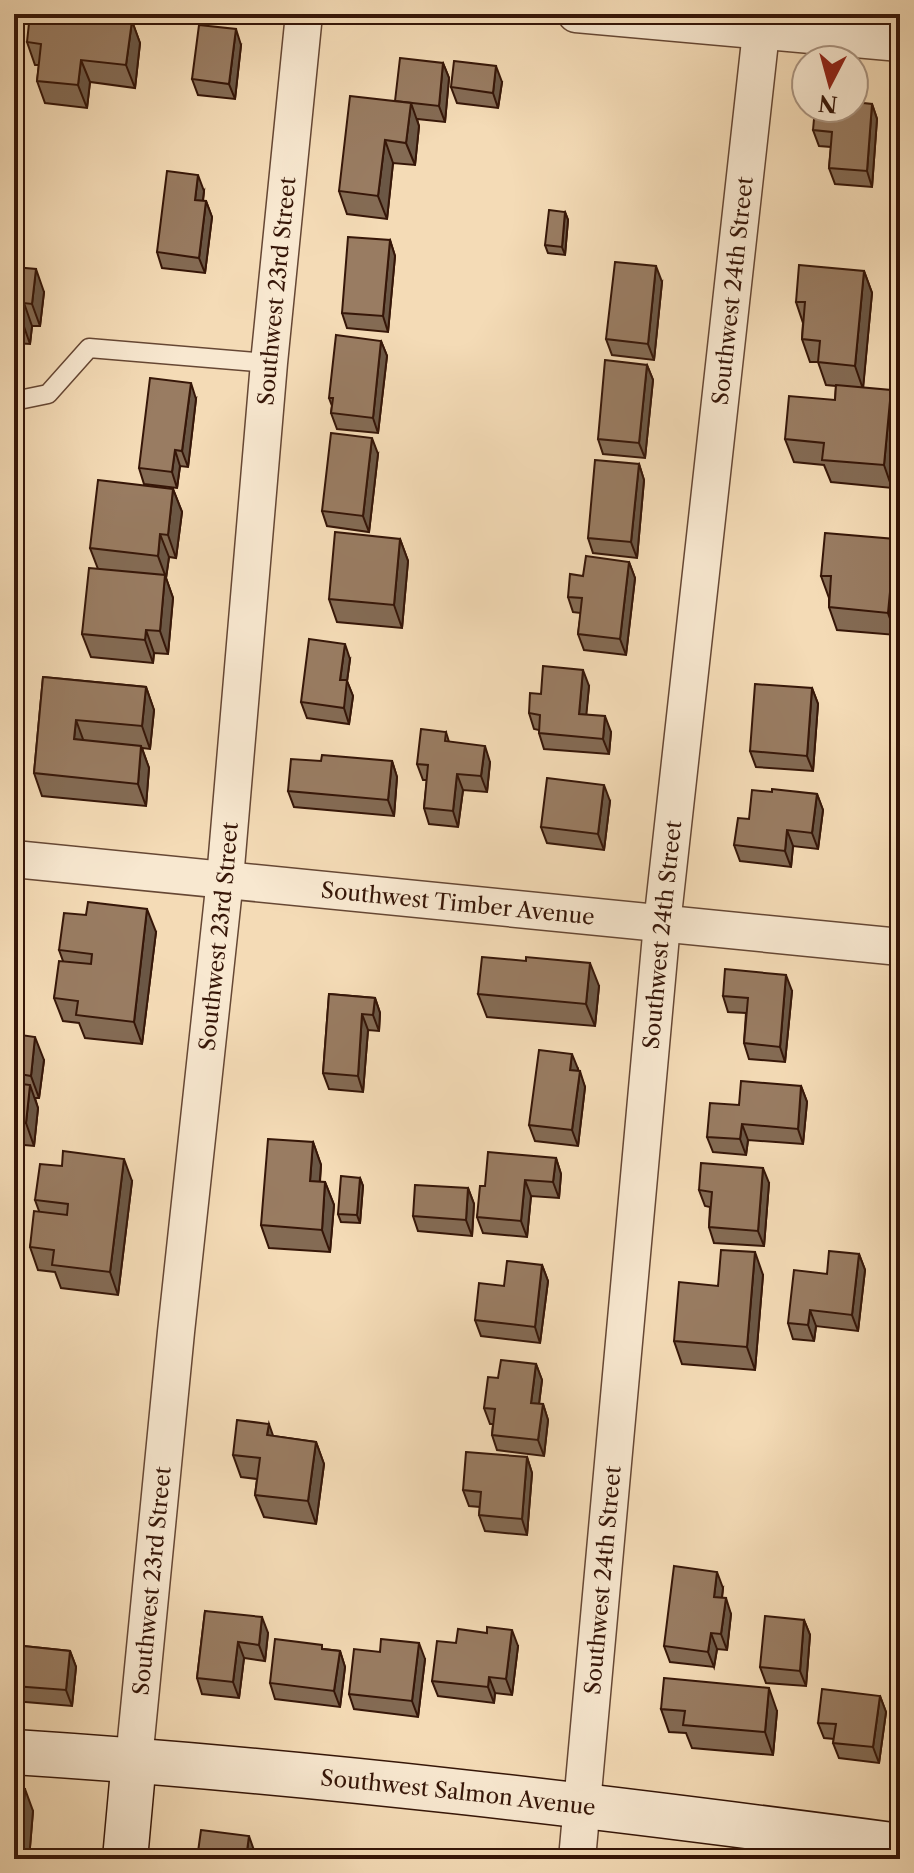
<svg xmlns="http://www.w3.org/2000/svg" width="914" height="1873" viewBox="0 0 914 1873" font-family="'Libre Caslon Text',serif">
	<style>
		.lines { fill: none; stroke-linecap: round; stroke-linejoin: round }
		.lane-casing { stroke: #664734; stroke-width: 21 }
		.street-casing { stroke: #664734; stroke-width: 39 }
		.secondary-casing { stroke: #361608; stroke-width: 47 }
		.lane { stroke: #f8e8d0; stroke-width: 18 }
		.street { stroke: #f8e8d0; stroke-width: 36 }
		.secondary { stroke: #f8e8d0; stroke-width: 44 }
		.wall { fill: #846b54; stroke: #361608; stroke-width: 2 }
		.shaded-wall { fill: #6b5745; stroke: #361608; stroke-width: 2 }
		.building { fill: #997c62; stroke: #361608; stroke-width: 2 }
		.labels { text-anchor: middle; stroke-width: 8; stroke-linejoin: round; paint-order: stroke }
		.street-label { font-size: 22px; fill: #361608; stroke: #f8e8d0 }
	</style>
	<rect width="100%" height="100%" fill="#f4dbb6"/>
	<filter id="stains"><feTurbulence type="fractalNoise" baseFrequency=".0025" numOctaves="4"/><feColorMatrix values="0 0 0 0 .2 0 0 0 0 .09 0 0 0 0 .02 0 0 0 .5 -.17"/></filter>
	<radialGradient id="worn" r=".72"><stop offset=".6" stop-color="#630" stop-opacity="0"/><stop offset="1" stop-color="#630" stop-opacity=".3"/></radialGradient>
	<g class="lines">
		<defs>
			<polyline id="lane" points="14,401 48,394 89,348 269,363"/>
			<g id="street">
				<polyline points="576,14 900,43"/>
				<path id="s1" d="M14 859 900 947"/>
				<path id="s2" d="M134 1760 176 1332 225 879 269 363 304 14"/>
				<path id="s3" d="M577 1859 662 924 763 14"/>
			</g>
			<g id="secondary">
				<path id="s4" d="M14 1752C310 1771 605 1807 900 1846"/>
				<polyline points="125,1859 134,1760"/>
			</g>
		</defs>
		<!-- lane casing -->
		<use href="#lane" class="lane-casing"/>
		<!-- street casing -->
		<use href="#street" class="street-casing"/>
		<!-- secondary casing -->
		<use href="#secondary" class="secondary-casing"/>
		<!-- lane -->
		<use href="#lane" class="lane"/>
		<!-- street -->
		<use href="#street" class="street"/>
		<!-- secondary -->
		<use href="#secondary" class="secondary"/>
	</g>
	<!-- wall -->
	<g class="wall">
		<polygon points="132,21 140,43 135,88 90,82 87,108 45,103 37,81 39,65 35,65 27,42"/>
		<polygon points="241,45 235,99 198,95 192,79"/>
		<polygon points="443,63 449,78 445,122 417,119 419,126 415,165 393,163 387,219 347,214 339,191"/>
		<polygon points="502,82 498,108 457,103 451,87"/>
		<polygon points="872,104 877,119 872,187 835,184 829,168 831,147 819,146 813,130"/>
		<polygon points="204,191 203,201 206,201 212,217 205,273 162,268 157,252"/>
		<polygon points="565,212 568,220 565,255 548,253 545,245"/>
		<polygon points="390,240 395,256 388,332 347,328 342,313"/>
		<polygon points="14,267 44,292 40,326 32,326 30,344 14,343"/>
		<polygon points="864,271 872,293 863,387 899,413 892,488 831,482 824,465 794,462 785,439 835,400 836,386 826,385 818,362 810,362 802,339 803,323 796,302"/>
		<polygon points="662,282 654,360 612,355 606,339"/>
		<polygon points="381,341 387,356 378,433 337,429 331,413 332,406 329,398"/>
		<polygon points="647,365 653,380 645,458 603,454 598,439"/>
		<polygon points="196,399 188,467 180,466 177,488 144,484 139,468"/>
		<polygon points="378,454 369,532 327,526 322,511"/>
		<polygon points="639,464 644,480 637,558 593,553 588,538"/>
		<polygon points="173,489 182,512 176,558 169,557 166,578 173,598 168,654 154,653 153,663 91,657 82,634 98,569 90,548"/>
		<polygon points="400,539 408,561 402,628 337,622 329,599"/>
		<polygon points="900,553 900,596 896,635 837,630 829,607 829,598 821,576"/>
		<polygon points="629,562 635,578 626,655 584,650 578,634 581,613 573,612 568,597 583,576"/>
		<polygon points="350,659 347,681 353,696 349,724 307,718 301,702"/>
		<polygon points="43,677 146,687 154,710 150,749 142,748 149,768 146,806 42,796 34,773"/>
		<polygon points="589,686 586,714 611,732 609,754 544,749 539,733 539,730 534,729 529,713 541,694"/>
		<polygon points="812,688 818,704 813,771 756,767 750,751"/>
		<polygon points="446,732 449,742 490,762 487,792 463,790 458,827 429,824 424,808 427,780 423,780 417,764"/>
		<polygon points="321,761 392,761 397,777 394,816 294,807 288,791"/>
		<polygon points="772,792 817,794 823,810 818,849 793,846 791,867 740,861 734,845"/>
		<polygon points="610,801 604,850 547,843 541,827"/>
		<polygon points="156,932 142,1044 85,1038 79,1023 63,1021 54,998 63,961 59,950"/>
		<polygon points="599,986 595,1026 487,1017 478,994"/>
		<polygon points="792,991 785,1062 749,1059 744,1043 746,1013 728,1012 723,996"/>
		<polygon points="329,994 375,998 380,1013 379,1031 368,1030 363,1092 329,1089 323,1073"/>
		<polygon points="14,1022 19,1035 44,1060 39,1098 35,1098 38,1108 34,1146 14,1144"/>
		<polygon points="578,1069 585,1087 578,1146 535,1141 529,1125"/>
		<polygon points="801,1086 807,1102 803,1144 748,1140 746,1155 713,1152 707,1137"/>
		<polygon points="313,1142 321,1165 320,1182 325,1182 334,1205 330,1252 269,1248 261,1225"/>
		<polygon points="556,1158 561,1174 559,1198 531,1196 527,1237 483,1233 477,1217 485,1186"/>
		<polygon points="360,1178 363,1186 360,1223 341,1222 338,1214"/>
		<polygon points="132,1181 118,1295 61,1288 55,1272 38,1270 30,1247 39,1211 35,1200"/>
		<polygon points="769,1183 764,1246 714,1243 709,1227 710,1207 705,1206 699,1190"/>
		<polygon points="468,1188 474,1204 472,1236 418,1231 413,1216"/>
		<polygon points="859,1254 865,1270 858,1331 816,1326 814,1341 793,1339 788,1323 827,1274"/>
		<polygon points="542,1265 548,1281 540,1343 481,1336 475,1320 504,1286"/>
		<polygon points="763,1275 755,1370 682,1364 674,1341 718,1286"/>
		<polygon points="536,1364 542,1380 539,1404 543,1404 548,1420 544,1456 497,1450 492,1435 493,1424 490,1424 484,1408 498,1378"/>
		<polygon points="273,1436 316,1442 324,1464 316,1524 264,1517 255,1495 257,1479 241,1477 233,1455"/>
		<polygon points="527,1457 532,1473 527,1535 485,1531 479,1515 480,1507 469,1506 463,1490"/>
		<polygon points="723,1588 722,1598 731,1614 727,1650 717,1649 714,1667 670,1662 664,1646"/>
		<polygon points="205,1611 268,1633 265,1661 244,1658 239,1698 202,1694 197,1678"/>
		<polygon points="804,1620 810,1635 806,1686 766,1683 760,1667"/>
		<polygon points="456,1643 518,1646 512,1695 495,1693 494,1703 438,1696 432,1681"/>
		<polygon points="14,1645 70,1651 76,1667 72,1706 14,1701"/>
		<polygon points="324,1649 340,1651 345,1667 340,1707 275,1699 270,1683"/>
		<polygon points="380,1652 425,1659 418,1717 354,1709 349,1694"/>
		<polygon points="880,1696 886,1712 879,1763 839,1758 833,1743 834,1739 824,1738 818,1723"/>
		<polygon points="661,1709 777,1711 773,1755 692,1748 686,1733 669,1732"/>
		<polygon points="14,1788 33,1811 29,1859 14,1859"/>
	</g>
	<!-- shaded-wall -->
	<g class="shaded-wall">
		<polygon points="132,21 140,43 135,88 126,65"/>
		<polygon points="236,29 241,45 235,99 229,84"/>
		<polygon points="81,60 90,82 87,108 78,85"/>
		<polygon points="443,63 449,78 445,122 439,106"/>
		<polygon points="496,66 502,82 498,108 493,93"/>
		<polygon points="411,103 419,126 415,165 406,143"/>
		<polygon points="872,104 877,119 872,187 867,171"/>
		<polygon points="385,140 393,163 387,219 378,196"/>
		<polygon points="198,175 204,191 201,215 195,200"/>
		<polygon points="206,201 212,217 205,273 199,258"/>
		<polygon points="565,212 568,220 565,255 562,247"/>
		<polygon points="390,240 395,256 388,332 383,316"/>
		<polygon points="656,266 662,282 654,360 648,344"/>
		<polygon points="36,269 44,292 40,326 32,304"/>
		<polygon points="864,271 872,293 863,389 855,366"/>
		<polygon points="24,303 32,326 30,344 22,321"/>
		<polygon points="381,341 387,356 378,433 373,418"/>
		<polygon points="647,365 653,380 645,458 639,443"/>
		<polygon points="191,383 196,399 188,467 182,451"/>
		<polygon points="891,390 899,413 892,488 884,465"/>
		<polygon points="372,438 378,454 369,532 363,516"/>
		<polygon points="175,450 180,466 177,488 172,472"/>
		<polygon points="639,464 644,480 637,558 631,542"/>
		<polygon points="173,489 182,512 176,558 168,535"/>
		<polygon points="160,534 169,557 166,578 173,598 168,654 160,631 165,575 158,556"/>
		<polygon points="400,539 408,561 402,628 394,605"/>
		<polygon points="895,539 900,553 900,596 896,635 888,613"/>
		<polygon points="629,562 635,578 626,655 620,639"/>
		<polygon points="146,630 154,653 153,663 145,640"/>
		<polygon points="345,644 350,659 347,681 353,696 349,724 344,708 340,680"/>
		<polygon points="583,670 589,686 585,729 579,714"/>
		<polygon points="14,679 16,684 14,702"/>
		<polygon points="146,687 154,710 150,749 142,726"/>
		<polygon points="812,688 818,704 813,771 807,756"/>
		<polygon points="605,716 611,732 609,754 603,739"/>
		<polygon points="76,720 84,742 74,739"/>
		<polygon points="141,746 149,768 146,806 138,784"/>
		<polygon points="485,746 490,762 487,792 481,776"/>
		<polygon points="392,761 397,777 394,816 388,800"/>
		<polygon points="457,774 463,790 458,827 453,811"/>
		<polygon points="604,785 610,801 604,850 598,834"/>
		<polygon points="817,794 823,810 818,849 812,833"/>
		<polygon points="787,830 793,846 791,867 785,851"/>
		<polygon points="147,909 156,932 142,1044 134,1022"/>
		<polygon points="590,963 599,986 595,1026 586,1004"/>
		<polygon points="786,975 792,991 785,1062 780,1047"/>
		<polygon points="375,998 380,1013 379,1031 373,1015"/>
		<polygon points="362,1014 368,1030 363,1092 358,1076"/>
		<polygon points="14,1022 22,1045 14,1038"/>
		<polygon points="35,1037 44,1060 39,1098 31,1076"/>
		<polygon points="572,1054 578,1069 576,1086 570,1070"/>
		<polygon points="580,1071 585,1087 578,1146 572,1130"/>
		<polygon points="30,1085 38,1108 34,1146 26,1123"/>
		<polygon points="801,1086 807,1102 803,1144 798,1129"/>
		<polygon points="742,1124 748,1140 746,1155 740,1139"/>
		<polygon points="313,1142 321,1165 318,1204 310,1181"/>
		<polygon points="556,1158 561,1174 559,1198 553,1182"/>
		<polygon points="124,1159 132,1181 118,1295 110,1272"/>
		<polygon points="763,1168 769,1183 764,1246 758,1231"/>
		<polygon points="360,1178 363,1186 360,1223 357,1215"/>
		<polygon points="525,1180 531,1196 527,1237 521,1221"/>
		<polygon points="325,1182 334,1205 330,1252 322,1230"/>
		<polygon points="468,1188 474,1204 472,1236 466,1220"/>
		<polygon points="755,1252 763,1275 755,1370 747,1347"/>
		<polygon points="859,1254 865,1270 858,1331 852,1315"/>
		<polygon points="542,1265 548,1281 540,1343 535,1327"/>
		<polygon points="810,1310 816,1326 814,1341 808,1325"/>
		<polygon points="536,1364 542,1380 537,1419 531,1403"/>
		<polygon points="543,1404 548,1420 544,1456 538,1440"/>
		<polygon points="269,1424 277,1447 267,1435"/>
		<polygon points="316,1442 324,1464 316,1524 308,1501"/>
		<polygon points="527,1457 532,1473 527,1535 522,1519"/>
		<polygon points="717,1572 723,1588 720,1612 714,1597"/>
		<polygon points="726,1598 731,1614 727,1650 721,1634"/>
		<polygon points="262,1617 268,1633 265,1661 259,1645"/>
		<polygon points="804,1620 810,1635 806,1686 800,1671"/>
		<polygon points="512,1630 518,1646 512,1695 506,1679"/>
		<polygon points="711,1633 717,1649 714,1667 708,1652"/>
		<polygon points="238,1642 244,1658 239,1698 233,1682"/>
		<polygon points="419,1643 425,1659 418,1717 412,1701"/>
		<polygon points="70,1651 76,1667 72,1706 66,1690"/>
		<polygon points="340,1651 345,1667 340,1707 334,1691"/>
		<polygon points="489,1677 495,1693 494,1703 488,1687"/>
		<polygon points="769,1688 777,1711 773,1755 765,1732"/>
		<polygon points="880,1696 886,1712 879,1763 873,1747"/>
		<polygon points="25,1789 33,1811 29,1859 24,1859 20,1847"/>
		<polygon points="249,1836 257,1859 246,1859"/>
	</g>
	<!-- building -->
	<g class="building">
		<polygon points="30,14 73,14 132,21 126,65 81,60 78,85 37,81 41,44 27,42"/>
		<polygon points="199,25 236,29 229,84 192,79"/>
		<polygon points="400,58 443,63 439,106 395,101"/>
		<polygon points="454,61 496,66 493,93 451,87"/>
		<polygon points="350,96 411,103 406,143 385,140 378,196 339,191"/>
		<polygon points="854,102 872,104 867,171 829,168 832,132 813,130 815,108 854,108"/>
		<polygon points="167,171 198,175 195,200 206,201 199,258 157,252"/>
		<polygon points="549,210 565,212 562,247 545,245"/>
		<polygon points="348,237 390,240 383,316 342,313"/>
		<polygon points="615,262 656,266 648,344 606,339"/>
		<polygon points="799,265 864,271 855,366 818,362 820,341 802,339 805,302 796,302"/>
		<polygon points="14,267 36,269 32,304 24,303 22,321 14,321"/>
		<polygon points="336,335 381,341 373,418 331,413 333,398 329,398"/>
		<polygon points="605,360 647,365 639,443 598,439"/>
		<polygon points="150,378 191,383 182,451 175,450 172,472 139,468"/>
		<polygon points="836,385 891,390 884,465 822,460 824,443 785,439 789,396 835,400"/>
		<polygon points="331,433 372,438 363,516 322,511"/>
		<polygon points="595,460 639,464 631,542 588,538"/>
		<polygon points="98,480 173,489 168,535 160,534 158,556 90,548"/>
		<polygon points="335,532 400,539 394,605 329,599"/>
		<polygon points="825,533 895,539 888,613 829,607 831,576 821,576"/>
		<polygon points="586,556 629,562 620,639 578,634 582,598 568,597 570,574 583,576"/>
		<polygon points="89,568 165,575 160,631 146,630 145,640 82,634"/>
		<polygon points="309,639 345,644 340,680 347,680 344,708 301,702"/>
		<polygon points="543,666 583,670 579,714 605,716 603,739 539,733 540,715 529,713 530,693 541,694"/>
		<polygon points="43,677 146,687 142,726 76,720 74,739 141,746 138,784 34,773"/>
		<polygon points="755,684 812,688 807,756 750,751"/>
		<polygon points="421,729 446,732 445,741 485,746 481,776 457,774 453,811 424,808 428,765 417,764"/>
		<polygon points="322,755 392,761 388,800 288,791 291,759 321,761"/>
		<polygon points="547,778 604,785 598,834 541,827"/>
		<polygon points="772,789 817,794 812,833 787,830 785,851 734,845 738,818 749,819 752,790 772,792"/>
		<polygon points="88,902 147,909 134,1022 76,1015 78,1001 54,998 59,961 91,964 92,954 59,950 64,913 86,915"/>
		<polygon points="482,957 526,961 526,957 590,963 586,1004 478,994"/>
		<polygon points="725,969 786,975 780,1047 744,1043 748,998 723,996"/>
		<polygon points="329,994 375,998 373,1015 362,1014 358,1076 323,1073"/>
		<polygon points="14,1034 35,1037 31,1076 14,1073"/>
		<polygon points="539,1050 572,1054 570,1070 580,1071 572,1130 529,1125"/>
		<polygon points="741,1081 801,1086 798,1129 742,1124 740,1139 707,1137 710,1103 739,1105"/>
		<polygon points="14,1083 30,1085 26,1123 14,1122"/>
		<polygon points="268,1139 313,1142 310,1181 325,1182 322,1230 261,1225"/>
		<polygon points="63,1151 124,1159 110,1272 52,1265 54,1250 30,1247 34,1211 67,1215 68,1204 35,1200 40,1164 62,1166"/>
		<polygon points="488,1152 556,1158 553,1182 525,1180 521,1221 477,1217 480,1186 485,1186"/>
		<polygon points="701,1163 763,1168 758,1231 709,1227 712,1192 699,1190"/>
		<polygon points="341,1176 360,1178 357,1215 338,1214"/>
		<polygon points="415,1185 468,1188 466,1220 413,1216"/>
		<polygon points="721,1250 755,1252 747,1347 674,1341 679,1282 718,1286"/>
		<polygon points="829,1251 859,1254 852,1315 810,1310 808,1325 788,1323 794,1270 827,1274"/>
		<polygon points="507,1261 542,1265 535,1327 475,1320 479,1283 504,1286"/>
		<polygon points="501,1360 536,1364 531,1403 543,1404 538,1440 492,1435 495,1409 484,1408 488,1377 498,1378"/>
		<polygon points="237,1420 269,1424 267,1435 316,1442 308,1501 255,1495 260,1458 233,1455"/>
		<polygon points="466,1452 527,1457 522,1519 479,1515 481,1492 463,1490"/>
		<polygon points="674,1566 717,1572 714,1597 726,1598 721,1634 711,1633 708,1652 664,1646"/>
		<polygon points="205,1611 262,1617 259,1645 238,1642 233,1682 197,1678"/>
		<polygon points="765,1616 804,1620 800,1671 760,1667"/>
		<polygon points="487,1627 512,1630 506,1679 489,1677 488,1687 432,1681 437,1641 456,1643 458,1629 487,1633"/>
		<polygon points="275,1639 322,1645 322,1649 340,1651 334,1691 270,1683"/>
		<polygon points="381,1639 419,1643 412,1701 349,1694 354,1649 380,1652"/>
		<polygon points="14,1645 70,1651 66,1690 14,1686"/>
		<polygon points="664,1678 769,1688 765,1732 683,1725 685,1711 661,1709"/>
		<polygon points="822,1689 880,1696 873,1747 833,1743 836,1724 818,1723"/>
		<polygon points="14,1788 25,1789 20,1847 14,1847"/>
		<polygon points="201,1830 249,1836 246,1859 197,1859"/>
	</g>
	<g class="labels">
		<!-- street labels -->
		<g class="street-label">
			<text dy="8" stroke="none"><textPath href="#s2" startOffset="1476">Southwest 23rd Street</textPath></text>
			<text dy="8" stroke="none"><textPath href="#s3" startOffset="1576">Southwest 24th Street</textPath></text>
			<text dy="8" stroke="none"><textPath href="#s1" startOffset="446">Southwest Timber Avenue</textPath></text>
			<text dy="8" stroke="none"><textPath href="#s3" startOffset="928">Southwest 24th Street</textPath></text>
			<text dy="8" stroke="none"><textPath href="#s2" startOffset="828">Southwest 23rd Street</textPath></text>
			<text dy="8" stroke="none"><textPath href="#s2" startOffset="180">Southwest 23rd Street</textPath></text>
			<text dy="8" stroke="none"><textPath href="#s3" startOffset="280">Southwest 24th Street</textPath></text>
			<text dy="8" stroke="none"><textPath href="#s4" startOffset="446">Southwest Salmon Avenue</textPath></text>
		</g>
	</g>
	<!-- margin -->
	<rect width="914" height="1873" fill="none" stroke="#f4dbb6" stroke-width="48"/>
	<rect x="16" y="16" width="882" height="1841" fill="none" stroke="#361608" stroke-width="4"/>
	<rect x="24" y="24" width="866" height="1825" fill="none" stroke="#361608" stroke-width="2"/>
	<!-- north arrow -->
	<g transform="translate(830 84) rotate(186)"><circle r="38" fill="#f8e8d0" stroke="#aa9480" stroke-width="2"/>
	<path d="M0-6L14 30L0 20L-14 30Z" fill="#8f2418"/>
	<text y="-12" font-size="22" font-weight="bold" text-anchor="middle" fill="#361608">N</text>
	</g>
	<rect width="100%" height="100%" filter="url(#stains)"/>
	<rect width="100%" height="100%" fill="url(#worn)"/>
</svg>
